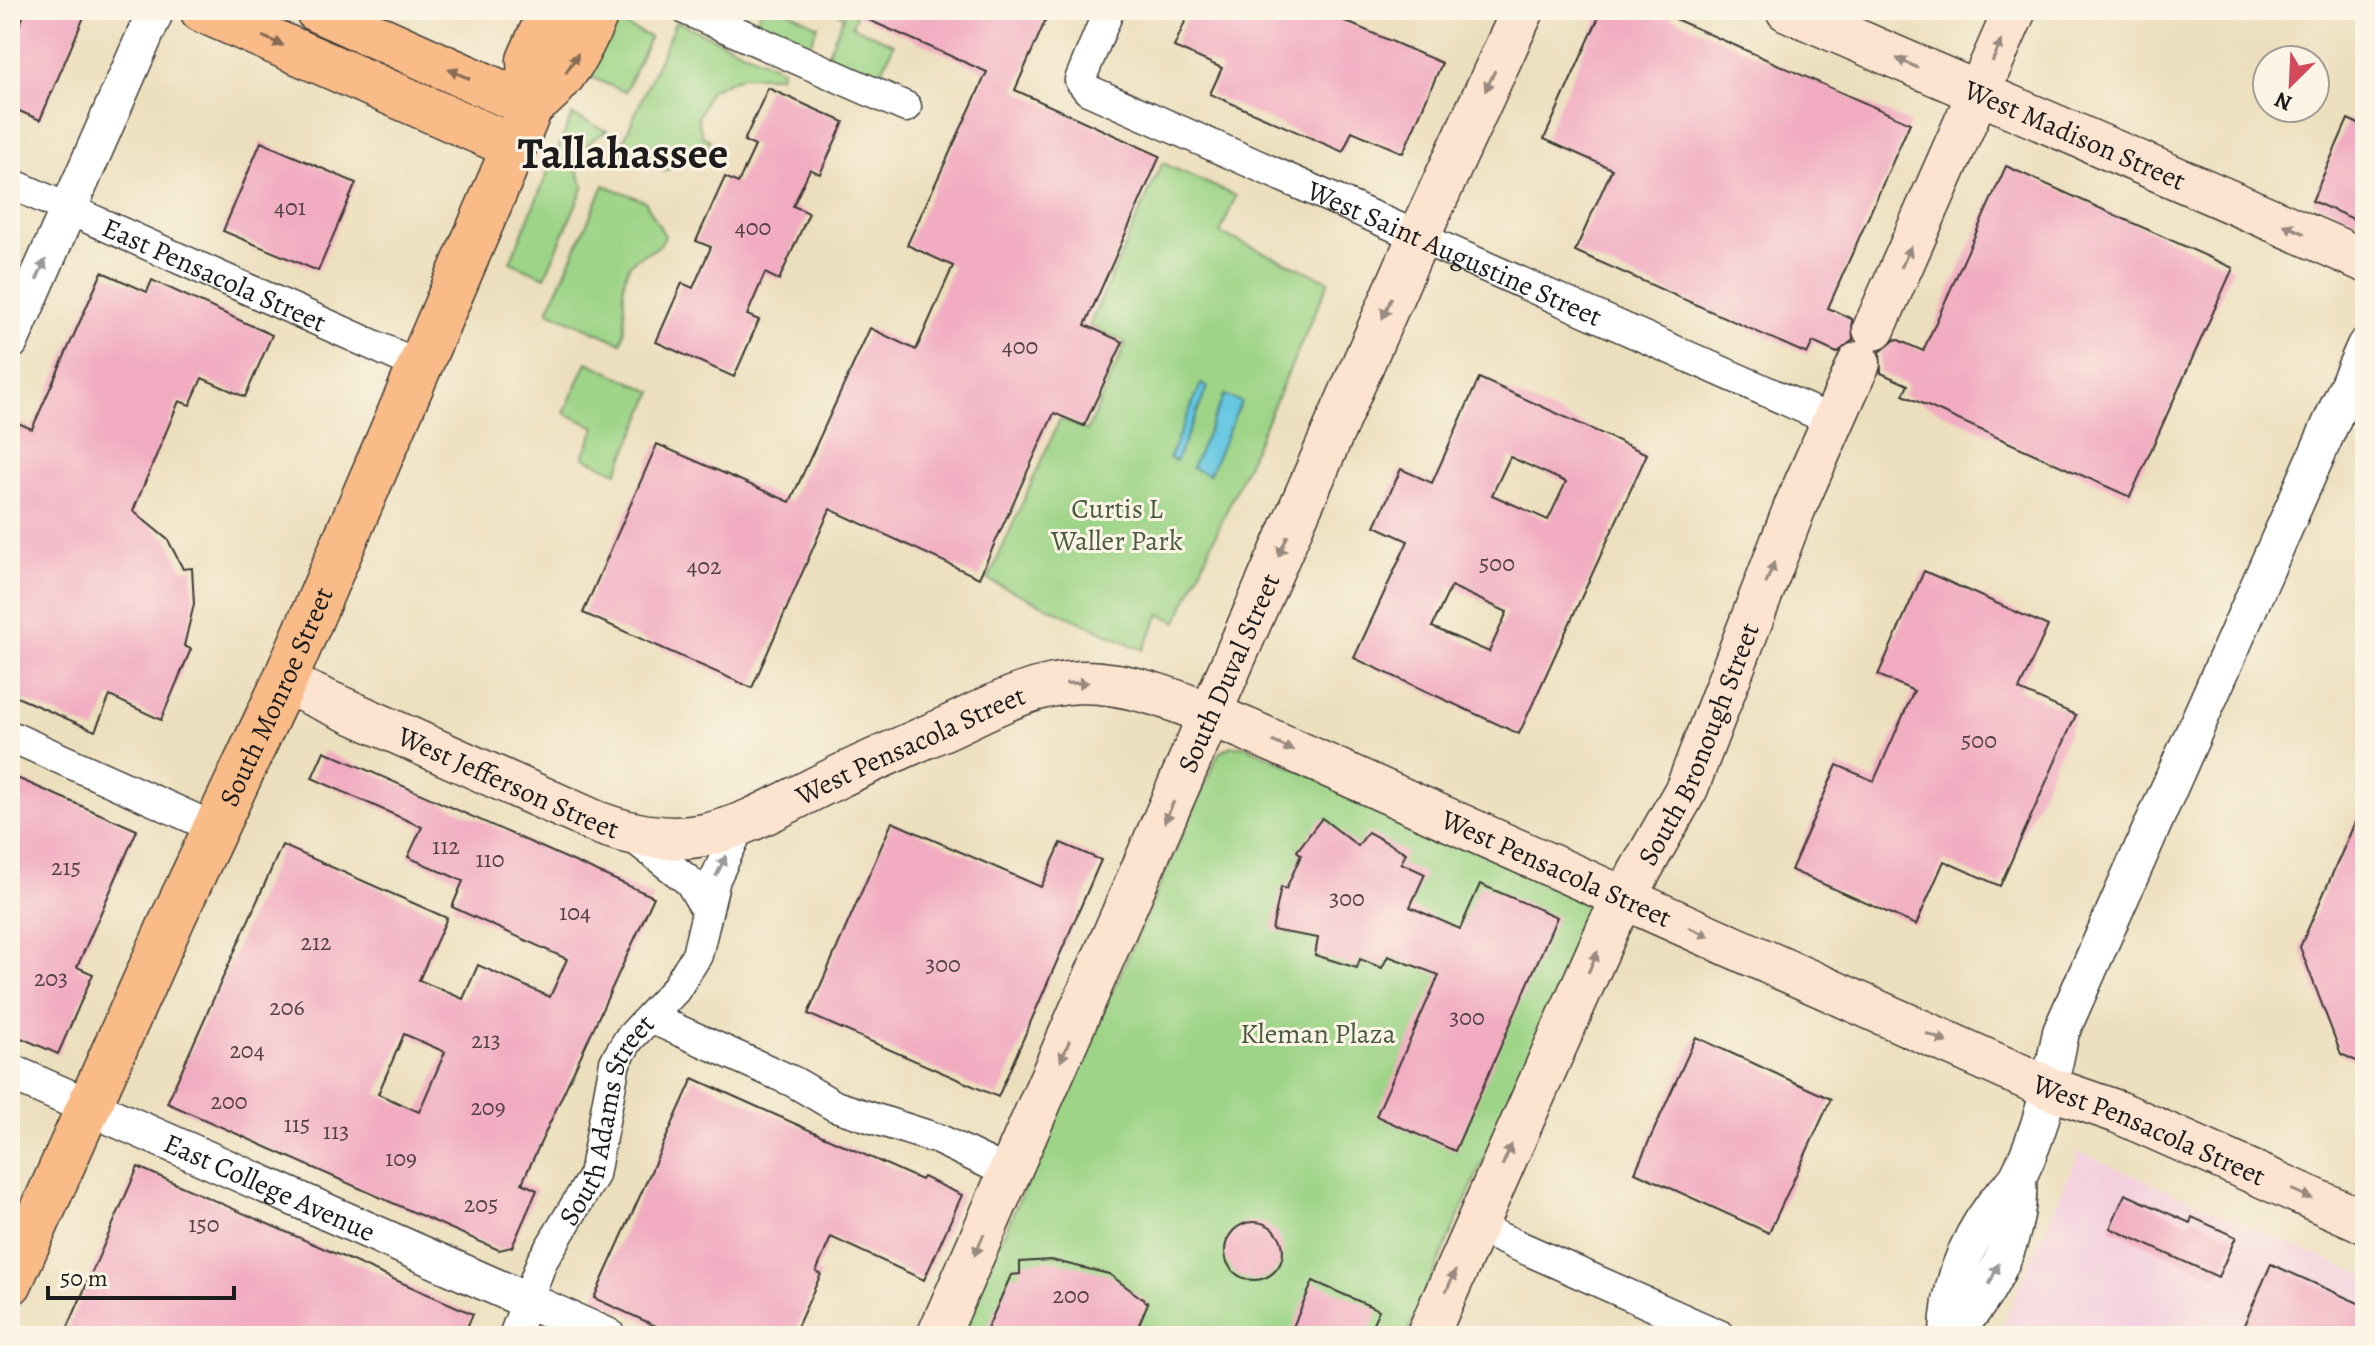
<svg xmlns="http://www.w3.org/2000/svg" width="2375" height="1346" viewBox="0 0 2375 1346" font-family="Alegreya,serif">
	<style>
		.built { fill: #f4cfde }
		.green { fill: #9dd487; stroke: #5c7852; stroke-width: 2 }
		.water { fill: #64c7e2; stroke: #40727f; stroke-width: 2 }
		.building { fill: #f1acc1; fill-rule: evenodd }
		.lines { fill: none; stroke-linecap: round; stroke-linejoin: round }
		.minor-casing { stroke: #3b3934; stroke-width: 33 }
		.tertiary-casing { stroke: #3b3934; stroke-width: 39 }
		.secondary-casing { stroke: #3b3934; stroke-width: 45 }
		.primary-casing { stroke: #3b3934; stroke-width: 47 }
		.minor { stroke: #fff; stroke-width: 30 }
		.tertiary { stroke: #fff; stroke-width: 36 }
		.secondary { stroke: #fde4d0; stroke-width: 42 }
		.primary { stroke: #f9bc89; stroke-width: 44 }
		.oneway { fill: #8a6c52 }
		.oneway2 { fill: #988a7f }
		.oneway3 { fill: #999 }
		.labels { text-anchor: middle; stroke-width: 6; stroke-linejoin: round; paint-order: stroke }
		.number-label { font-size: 24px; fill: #514045 }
		.street-label { font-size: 28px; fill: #1c1c1c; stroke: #fcf5e5 }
		.park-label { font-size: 28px; fill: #495c41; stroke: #fcf5e5 }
		.town-label { font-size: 44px; font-weight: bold; fill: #1c1c1c; stroke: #fcf5e5 }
	</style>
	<rect width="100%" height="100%" fill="#fcf5e5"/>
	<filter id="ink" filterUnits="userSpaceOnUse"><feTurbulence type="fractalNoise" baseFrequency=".0125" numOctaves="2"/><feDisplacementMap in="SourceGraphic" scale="16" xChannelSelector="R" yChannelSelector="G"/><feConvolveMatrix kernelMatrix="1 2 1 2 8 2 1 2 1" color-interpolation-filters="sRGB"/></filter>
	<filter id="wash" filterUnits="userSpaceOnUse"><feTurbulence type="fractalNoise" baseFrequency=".006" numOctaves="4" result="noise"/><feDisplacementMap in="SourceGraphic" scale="32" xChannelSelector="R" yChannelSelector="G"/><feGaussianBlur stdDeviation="1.8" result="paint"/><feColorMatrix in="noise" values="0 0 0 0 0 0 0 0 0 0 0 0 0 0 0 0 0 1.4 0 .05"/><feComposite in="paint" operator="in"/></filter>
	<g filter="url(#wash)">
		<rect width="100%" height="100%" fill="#ecdfbd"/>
		<!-- built -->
		<polygon class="built" points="2079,1152 2365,1276 2365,1336 1998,1336"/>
		<!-- green -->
		<g class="green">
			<polygon points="617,10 654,10 625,16 621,24 650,37 625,92 588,76"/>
			<polygon points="761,10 786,10 818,26 809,46 756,23"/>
			<polygon points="831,10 849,10 856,16 852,26 894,44 879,78 827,55 844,16"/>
			<path d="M676 21 782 69 780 76H742L710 90 698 117 702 136 710 140C698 176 689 154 665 171L619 151Z"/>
			<path d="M572 115 607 131C584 142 569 161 584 186L545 277 510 262Z"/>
			<polygon points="1162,163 1236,196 1220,233 1329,281 1177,622 1160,614 1143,650 988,580 1060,419 1087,431 1126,343 1089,326"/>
			<path d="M604 185 645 201 665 236C658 255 635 252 628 268 617 292 631 319 621 343L548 311Z"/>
			<polygon points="587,362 653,392 617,472 583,457 596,427 564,413"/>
			<polygon points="1232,746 1245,746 1583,897 1594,910 1406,1336 958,1336 1219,753"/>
		</g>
		<!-- water -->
		<g class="water">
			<polygon points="1201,384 1208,387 1176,461 1169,458"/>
			<polygon points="1224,395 1241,402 1209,475 1192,468"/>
		</g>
		<g id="blocks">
			<!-- building -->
			<g class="building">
				<polygon points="26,10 87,10 40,120 10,107 10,25 18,29"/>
				<polygon points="846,10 1050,10 1015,90 1160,156 1085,325 1123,342 1084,426 1054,413 979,578 830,509 752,688 583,613 657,444 790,502 870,328 916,350 953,266 907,245 987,72"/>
				<polygon points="1190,10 1319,10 1442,63 1403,153 1352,131 1343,152 1210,94 1222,68 1174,47"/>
				<polygon points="1602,10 1655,10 1910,123 1828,308 1852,319 1853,340 1837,353 1813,342 1807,354 1575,251 1612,169 1544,139"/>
				<polygon points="768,88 844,122 820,174 810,169 793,206 809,213 779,280 765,273 747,315 759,320 734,377 656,342 682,283 693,288 711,247 696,241 725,177 738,183 755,146 744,141"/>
				<polygon points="2348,119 2365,127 2365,224 2312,201"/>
				<polygon points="261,142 356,183 318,271 223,231"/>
				<polygon points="2006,166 2233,268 2130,497 1903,395 1908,385 1881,373 1880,352 1896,339 1923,351"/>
				<polygon points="102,272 147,292 152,280 272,335 245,397 202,378 190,405 179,401 133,511 168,540 183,569 192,568 194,604 184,646 191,649 161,720 110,696 95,731 10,694 10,441 18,423 32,429"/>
				<path d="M1479 378 1647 454 1519 734 1354 658 1408 541 1375 526 1401 469 1432 483ZM1510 457 1566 482 1548 520 1492 495ZM1451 586 1507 612 1489 652 1432 627Z"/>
				<polygon points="1924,571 2048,626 2019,690 2076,715 2000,886 1944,861 1916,925 1791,870 1837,765 1874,781 1914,691 1878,675"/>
				<path d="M324 751 654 897 522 1183 537 1190 512 1247 499 1250 167 1103 282 845 447 918 419 980 463 999 478 965 550 997 567 959 452 907 463 881 408 857 422 827 312 778ZM404 1034 445 1052 419 1112 378 1094Z"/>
				<polygon points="10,775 137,830 77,967 93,974 58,1054 10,1033"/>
				<polygon points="2365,800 2365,1065 2341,1054 2300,947"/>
				<polygon points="1322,818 1358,846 1368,832 1406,853 1401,863 1425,874 1410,907 1460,929 1480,884 1557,917 1455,1151 1376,1116 1439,975 1388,956 1382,968 1360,959 1357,968 1315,955 1318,938 1272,930 1281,887 1286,889 1301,855 1297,851"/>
				<polygon points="892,822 1041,887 1061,843 1101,860 998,1097 808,1014"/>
				<polygon points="1696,1037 1831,1099 1769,1233 1635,1172"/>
				<polygon points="693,1078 921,1180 923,1177 962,1195 924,1280 831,1237 816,1272 821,1274 793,1336 678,1336 594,1298"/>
				<polygon points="138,1167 473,1314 463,1336 64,1336"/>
				<polygon points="2125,1194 2190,1223 2192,1217 2236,1237 2218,1277 2110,1228"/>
				<circle cx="1254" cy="1251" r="29"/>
				<polygon points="1051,1260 1109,1274 1148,1303 1134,1336 984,1336 1011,1275 1020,1274 1020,1262"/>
				<polygon points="2271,1264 2365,1306 2365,1336 2239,1336"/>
				<polygon points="1313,1281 1379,1310 1367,1336 1289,1336"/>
			</g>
		</g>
	</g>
	<g filter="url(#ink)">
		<use href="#blocks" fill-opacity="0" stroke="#3b3934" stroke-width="2"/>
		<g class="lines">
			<defs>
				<g id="minor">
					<polyline points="687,10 906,107"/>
					<path id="s1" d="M1109 10 1080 80 1088 90 1833 421"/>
					<path id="s2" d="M10 183 420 366"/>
					<polyline points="10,736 215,828"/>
					<polyline points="630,835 690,882 706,909"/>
					<polyline points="651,1018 794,1082 835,1106 938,1139 1011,1174"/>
					<polyline points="1476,1227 1721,1336"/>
					<path id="s3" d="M514 1336 542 1261 594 1175 615 1062 629 1039 675 990 697 955 715 879 741 824"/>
				</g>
				<g id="tertiary">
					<polyline points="10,342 156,10"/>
					<path id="s4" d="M10 1072 607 1336"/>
					<path d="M1948 1336C1948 1289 1965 1243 1993 1206 2001 1194 2015 1185 2020 1173 2042 1128 2051 1081 2061 1032L2365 346"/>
					<path d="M1949 1336C1990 1299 2022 1234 2018 1178"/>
				</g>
				<g id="secondary">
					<path id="s5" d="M1787 10C1979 94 2173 175 2365 261"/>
					<polyline points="1874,329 2015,10"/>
					<path id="s6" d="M284 682 596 822C699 861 744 822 834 779 876 758 919 741 961 721 998 703 1038 683 1081 682 1140 682 1194 708 1248 730L2049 1088 2118 1112 2365 1222"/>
					<path id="s7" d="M938 1336 1419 236 1523 10"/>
					<path id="s8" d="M1427 1336 1609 926 1687 788 1795 507 1859 363"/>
				</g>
				<g id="primary">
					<polyline points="202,10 514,147"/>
					<polyline points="317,10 531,106"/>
					<path d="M531 106C566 82 581 48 598 10"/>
					<path id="s9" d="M10 1283 174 916 284 682 514 147 531 106 529 60 551 10"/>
				</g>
			</defs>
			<!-- minor casing -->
			<use href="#minor" class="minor-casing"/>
			<!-- tertiary casing -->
			<use href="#tertiary" class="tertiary-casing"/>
			<!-- secondary casing -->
			<use href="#secondary" class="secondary-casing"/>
			<!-- primary casing -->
			<use href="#primary" class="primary-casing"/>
			<!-- minor -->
			<use href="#minor" class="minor"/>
			<!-- tertiary -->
			<use href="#tertiary" class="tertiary"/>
			<!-- secondary -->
			<use href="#secondary" class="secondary"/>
			<!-- primary -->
			<use href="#primary" class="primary"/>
		</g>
		<!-- one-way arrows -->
		<defs><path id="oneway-solid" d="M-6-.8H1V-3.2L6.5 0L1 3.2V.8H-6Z" transform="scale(2)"/></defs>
		<g class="oneway">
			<use href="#oneway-solid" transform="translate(273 41) rotate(24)"/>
			<use href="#oneway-solid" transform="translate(572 63) rotate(-58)"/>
			<use href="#oneway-solid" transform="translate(459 74) rotate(-156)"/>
		</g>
		<g class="oneway2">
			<use href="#oneway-solid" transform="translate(1997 51) rotate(-66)"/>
			<use href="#oneway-solid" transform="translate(1907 63) rotate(-156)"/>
			<use href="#oneway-solid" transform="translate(1490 81) rotate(115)"/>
			<use href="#oneway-solid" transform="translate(2294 229) rotate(-156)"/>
			<use href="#oneway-solid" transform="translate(1906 257) rotate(-66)"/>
			<use href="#oneway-solid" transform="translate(1387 308) rotate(114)"/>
			<use href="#oneway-solid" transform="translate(1283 546) rotate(114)"/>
			<use href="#oneway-solid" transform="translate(1770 573) rotate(-69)"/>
			<use href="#oneway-solid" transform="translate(1077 683) rotate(-2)"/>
			<use href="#oneway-solid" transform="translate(1283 746) rotate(24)"/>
			<use href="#oneway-solid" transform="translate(1169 812) rotate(114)"/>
			<use href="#oneway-solid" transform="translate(1699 932) rotate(24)"/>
			<use href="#oneway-solid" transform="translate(1593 962) rotate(-66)"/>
			<use href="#oneway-solid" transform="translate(1937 1038) rotate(24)"/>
			<use href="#oneway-solid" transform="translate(1065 1051) rotate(113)"/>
			<use href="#oneway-solid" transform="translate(1507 1155) rotate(-66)"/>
			<use href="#oneway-solid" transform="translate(2302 1194) rotate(24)"/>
			<use href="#oneway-solid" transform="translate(979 1245) rotate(114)"/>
			<use href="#oneway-solid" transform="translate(1451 1281) rotate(-66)"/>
		</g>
		<g class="oneway3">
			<use href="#oneway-solid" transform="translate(41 270) rotate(-66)"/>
			<use href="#oneway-solid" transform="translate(721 866) rotate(-64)"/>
			<use href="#oneway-solid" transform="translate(1994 1274) rotate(-66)"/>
		</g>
	</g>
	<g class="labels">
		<!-- number labels -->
		<g class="number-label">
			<text x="290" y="215">401</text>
			<text x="753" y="235">400</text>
			<text x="1020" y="354">400</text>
			<text x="1497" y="571">500</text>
			<text x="704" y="574">402</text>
			<text x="1979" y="748">500</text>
			<text x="446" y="854">112</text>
			<text x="490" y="867">110</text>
			<text x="66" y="875">215</text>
			<text x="1347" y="906">300</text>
			<text x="575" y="920">104</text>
			<text x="316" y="950">212</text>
			<text x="943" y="972">300</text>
			<text x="51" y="986">203</text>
			<text x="287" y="1015">206</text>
			<text x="1467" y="1025">300</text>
			<text x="486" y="1048">213</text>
			<text x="247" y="1058">204</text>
			<text x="229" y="1109">200</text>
			<text x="488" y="1115">209</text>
			<text x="297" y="1132">115</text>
			<text x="336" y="1139">113</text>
			<text x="401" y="1166">109</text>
			<text x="481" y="1212">205</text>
			<text x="204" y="1232">150</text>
			<text x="1071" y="1303">200</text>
		</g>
		<!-- street labels -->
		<g class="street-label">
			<text dy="10" stroke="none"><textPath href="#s5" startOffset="314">West Madison Street</textPath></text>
			<text dy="10" stroke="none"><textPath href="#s1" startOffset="490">West Saint Augustine Street</textPath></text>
			<text dy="10" stroke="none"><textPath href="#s2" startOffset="224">East Pensacola Street</textPath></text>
			<text dy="10" stroke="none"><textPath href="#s7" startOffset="724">South Duval Street</textPath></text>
			<text dy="10" stroke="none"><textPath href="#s9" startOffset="644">South Monroe Street</textPath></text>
			<text dy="10" stroke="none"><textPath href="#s8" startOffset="652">South Bronough Street</textPath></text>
			<text dy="10" stroke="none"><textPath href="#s6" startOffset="678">West Pensacola Street</textPath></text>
			<text dy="10" stroke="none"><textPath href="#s6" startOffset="246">West Jefferson Street</textPath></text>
			<text dy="10" stroke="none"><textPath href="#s6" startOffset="1374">West Pensacola Street</textPath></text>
			<text dy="10" stroke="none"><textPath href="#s3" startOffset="238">South Adams Street</textPath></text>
			<text dy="10" stroke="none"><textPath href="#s6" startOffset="2022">West Pensacola Street</textPath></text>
			<text dy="10" stroke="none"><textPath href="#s4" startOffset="284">East College Avenue</textPath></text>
		</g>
		<!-- park labels -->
		<g class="park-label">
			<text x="1117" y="518">Curtis L<tspan x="1117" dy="32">Waller Park</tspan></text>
			<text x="1318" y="1043">Kleman Plaza</text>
		</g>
		<!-- town labels -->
		<g class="town-label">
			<text x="623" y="168">Tallahassee</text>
		</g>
	</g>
	<!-- margin -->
	<rect width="2375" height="1346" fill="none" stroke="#fcf5e5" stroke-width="40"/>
	<!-- north arrow -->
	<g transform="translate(2291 84) rotate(204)"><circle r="38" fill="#fcf5e5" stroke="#a29e95" stroke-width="2"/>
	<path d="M0-6L14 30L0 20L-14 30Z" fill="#d1495b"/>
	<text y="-12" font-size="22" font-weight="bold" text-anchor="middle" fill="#1c1c1c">N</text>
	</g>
	<!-- scale -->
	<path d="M48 1286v12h186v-12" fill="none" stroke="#1c1c1c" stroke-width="4"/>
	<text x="60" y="1286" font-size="24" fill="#1c1c1c" stroke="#fcf5e5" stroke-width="6" paint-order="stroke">50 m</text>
</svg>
